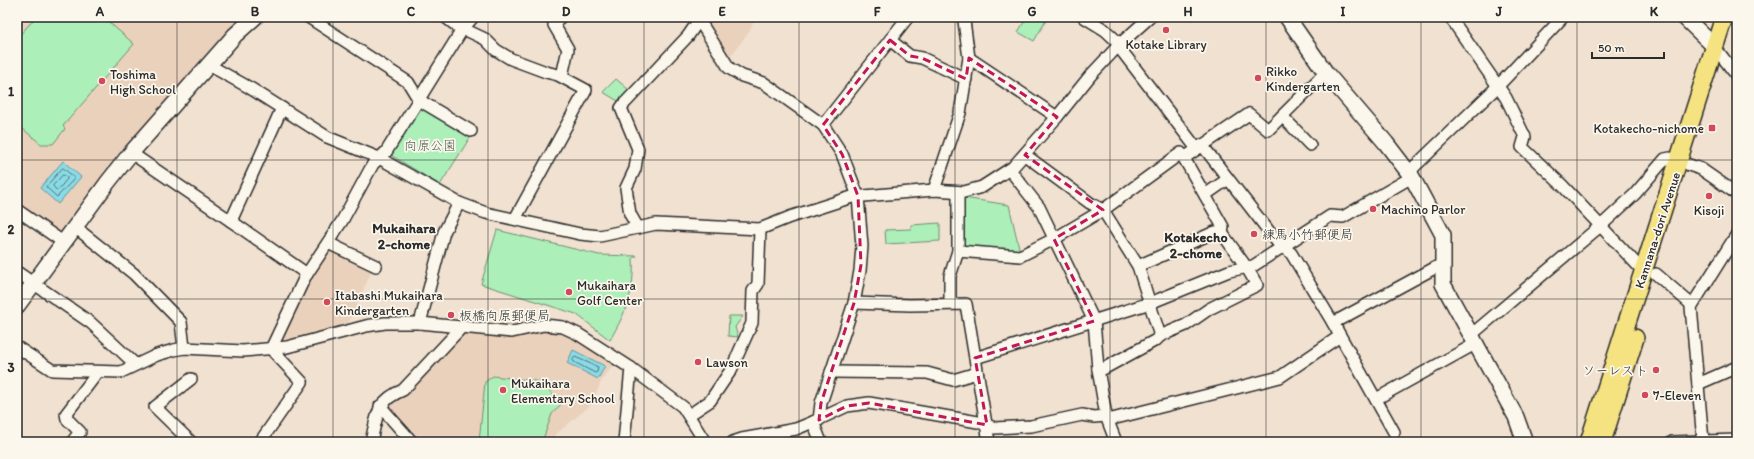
<svg xmlns="http://www.w3.org/2000/svg" width="1754" height="459" viewBox="0 0 1754 459" font-family="Itim,'Klee One',sans-serif">
	<style>
		.built { fill: #ead1bc }
		.green { fill: #adefb9; stroke: #6c8d72 }
		.water { fill: #8adbe6; stroke: #64959b }
		.lines { fill: none; stroke-linecap: round; stroke-linejoin: round }
		.shore { stroke: #517176; stroke-width: 1 }
		.street-casing { stroke: #2b2b2b; stroke-width: 14 }
		.secondary-casing { stroke: #2b2b2b; stroke-width: 18 }
		.primary-casing { stroke: #2b2b2b; stroke-width: 20 }
		.street { stroke: #fbf7ec; stroke-width: 11 }
		.secondary { stroke: #fbf7ec; stroke-width: 15 }
		.primary { stroke: #f5e382; stroke-width: 17 }
		.marked { fill: none; stroke: #c2185b; stroke-width: 3; stroke-dasharray: 8 5; stroke-linejoin: round }
		.grid { fill: none; stroke: #2b2b2b; stroke-width: 1; stroke-opacity: 0.55 }
		.poi-dot { fill: #d1495b; stroke: #fbf7ec; stroke-width: 1.5 }
		.labels { text-anchor: middle; stroke-width: 3.5; stroke-linejoin: round; paint-order: stroke }
		.poi-label { font-size: 13px; fill: #2b2b2b; stroke: #fbf7ec; text-anchor: start }
		.park-label { font-size: 13px; fill: #4c5c4e; stroke: #fbf7ec }
		.street-label { font-size: 13px; fill: #2b2b2b; stroke: #fbf7ec }
		.neighbourhood-label { font-size: 14px; font-weight: bold; fill: #2b2b2b; stroke: #fbf7ec }
		.neatline { fill: none; stroke: #2b2b2b; stroke-width: 1.5 }
		.grid-label { font-size: 13px; text-anchor: middle; font-weight: bold; fill: #2b2b2b }
	</style>
	<rect width="100%" height="100%" fill="#f1e1d0"/>
	<filter id="ink" filterUnits="userSpaceOnUse"><feTurbulence type="fractalNoise" baseFrequency=".025" numOctaves="2"/><feDisplacementMap in="SourceGraphic" scale="8" xChannelSelector="R" yChannelSelector="G"/><feConvolveMatrix kernelMatrix="1 2 1 2 8 2 1 2 1" color-interpolation-filters="sRGB"/></filter>
	<g filter="url(#ink)">
		<!-- built -->
		<g class="built">
			<polygon points="27,17 243,17 142,133 61,236 17,205 17,28"/>
			<polygon points="703,17 756,17 749,32 729,58 706,19"/>
			<polygon points="328,247 373,268 346,328 285,342 281,337 308,276"/>
			<polygon points="464,331 522,338 535,331 561,332 581,341 615,363 602,380 591,405 555,435 555,442 416,442 388,409 389,405 398,400 422,376"/>
		</g>
		<!-- green -->
		<g class="green">
			<polygon points="36,17 103,17 134,44 63,126 65,129 53,144 41,144 17,124 17,38"/>
			<polygon points="1027,17 1048,17 1034,41 1018,32"/>
			<polygon points="616,79 629,90 618,101 603,92"/>
			<polygon points="421,105 471,136 440,185 389,154"/>
			<polygon points="964,198 1009,205 1020,252 963,247"/>
			<polygon points="940,223 940,241 886,244 885,230 911,229 911,225"/>
			<path d="M497 230 599 255 637 256 633 258C635 291 626 312 610 340L576 314 481 284Z"/>
			<polygon points="729,316 743,316 735,327 738,337 728,336"/>
			<polygon points="493,376 542,382 561,404 552,414 542,442 479,442 485,382"/>
		</g>
		<!-- water -->
		<g class="water">
			<polygon points="63,161 81,177 58,204 40,188"/>
			<polygon points="573,350 605,366 598,379 567,363"/>
		</g>
		<g class="lines">
			<!-- shore -->
			<g class="shore">
				<polygon points="63,168 75,178 57,197 46,187"/>
				<polygon points="63,175 67,177 67,179 58,190 56,190 53,186"/>
				<polygon points="575,357 598,367 597,372 595,373 574,362 573,360"/>
			</g>
			<defs>
				<g id="street">
					<polyline points="308,17 408,82 419,100 471,131"/>
					<polyline points="445,17 462,30 468,31 485,39 496,50 511,59 546,72 558,75 586,90 515,219"/>
					<polyline points="560,17 554,25 568,49 562,76"/>
					<polyline points="695,17 699,20 729,68 742,76 764,83 823,125 842,154 858,196 862,246 860,271 854,303 821,403 819,420"/>
					<polyline points="1084,17 1105,30 1120,44"/>
					<polyline points="1450,17 1506,98 1525,137 1522,147 1562,185 1644,272"/>
					<polyline points="890,40 910,56 922,58 966,79"/>
					<polyline points="1118,46 1197,149"/>
					<polyline points="1714,46 1737,76"/>
					<polyline points="969,58 1057,117"/>
					<polyline points="209,65 250,88 327,137 379,158 459,203 486,213 580,234 600,236 656,224 760,229 790,217 852,197 934,190 964,192 982,187 1013,167 1057,117 1090,76 1120,44 1150,17"/>
					<polyline points="1282,116 1310,145"/>
					<polyline points="823,125 908,17"/>
					<polyline points="1202,145 1278,243 1291,253 1333,323 1394,432"/>
					<polyline points="131,153 231,221 307,274"/>
					<polyline points="1025,155 1090,203 1103,210 1138,266 1160,336"/>
					<polyline points="1184,158 1249,114 1268,130 1326,72"/>
					<polyline points="1689,165 1701,169 1737,194"/>
					<polyline points="1010,170 1039,207 1094,321 1098,369 1106,416 1116,442"/>
					<polyline points="1410,174 1414,167 1498,86 1563,17"/>
					<polyline points="934,190 960,113 969,58 964,21 965,17"/>
					<polyline points="1205,195 1228,179"/>
					<polyline points="17,210 63,242"/>
					<polyline points="231,221 282,108"/>
					<polyline points="75,227 134,274 181,322 184,348"/>
					<polyline points="638,228 630,214 626,188 635,169 638,149 621,108 624,104 688,36 699,20"/>
					<polyline points="328,243 376,266"/>
					<polyline points="958,251 1020,256 1054,239 1103,210 1181,153 1223,227 1222,233"/>
					<polyline points="17,272 91,323 135,364"/>
					<polyline points="1656,274 1692,305"/>
					<polyline points="854,303 910,305 966,304 989,442"/>
					<polyline points="950,303 950,276 958,251 958,192"/>
					<polyline points="420,323 444,232 459,203"/>
					<polyline points="1333,323 1442,264"/>
					<polyline points="1471,335 1605,222 1635,194 1665,159 1670,158 1679,161"/>
					<polyline points="17,347 52,370 121,372 157,355 174,350 184,348 243,351 287,347 366,326 385,323 420,323 512,332 544,325 563,327 578,334 631,368 683,407 705,442"/>
					<polyline points="975,358 1150,303 1229,271 1253,266 1330,216 1343,217 1412,177"/>
					<polyline points="1098,369 1103,369 1156,340 1160,336 1186,325 1209,309 1257,285 1247,268 1222,233 1215,232 1138,266"/>
					<polyline points="831,372 927,373 953,380 977,373"/>
					<polyline points="191,379 155,407 191,442"/>
					<polyline points="1698,384 1737,367"/>
					<polyline points="1376,399 1475,344"/>
					<polyline points="380,406 412,442"/>
					<polyline points="689,415 710,401 731,370 752,323 753,291 758,284 760,229"/>
					<polyline points="1108,420 1280,377 1340,336"/>
					<polyline points="813,422 821,442"/>
					<polyline points="1703,441 1691,307 1737,234"/>
					<polyline points="72,442 80,432 67,419 66,414 98,372"/>
					<polyline points="260,442 302,382 271,349 305,277 342,221 373,164 386,152 462,30 473,17"/>
					<path d="M371 442C377 416 376 401 403 390L461 328"/>
					<polyline points="624,442 631,368"/>
					<polyline points="733,442 742,439 796,429 813,422 847,406 869,403 978,422 995,428 1031,426 1082,415 1094,417 1106,416"/>
					<polyline points="1672,442 1737,440"/>
				</g>
				<g id="secondary">
					<polyline points="1287,17 1326,73 1386,143 1412,177 1443,235 1443,284 1516,417 1525,442"/>
					<polyline points="1684,17 1714,46"/>
					<polyline points="17,306 108,182 131,153 235,35 255,17"/>
				</g>
				<g id="primary">
					<polyline points="1589,442 1724,17"/>
					<polyline points="1602,442 1635,338"/>
				</g>
			</defs>
			<!-- street casing -->
			<use href="#street" class="street-casing"/>
			<!-- secondary casing -->
			<use href="#secondary" class="secondary-casing"/>
			<!-- primary casing -->
			<use href="#primary" class="primary-casing"/>
			<!-- street -->
			<use href="#street" class="street"/>
			<!-- secondary -->
			<use href="#secondary" class="secondary"/>
			<!-- primary -->
			<use href="#primary" class="primary"/>
		</g>
	</g>
	<!-- marked area -->
	<path class="marked" d="M890 40 910 56 922 58 966 79 969 58 1057 117 1025 155 1103 210 1054 239 1094 321 975 358 987 425 869 403 847 406 819 420 821 403 854 303 861 265 858 196 842 154 823 125Z"/>
	<!-- grid -->
	<path class="grid" d="M177 17V442M333 17V442M488 17V442M644 17V442M799 17V442M955 17V442M1110 17V442M1266 17V442M1421 17V442M1577 17V442M17 160H1737M17 299H1737"/>
	<!-- markers -->
	<g class="poi-dot">
		<circle cx="1166" cy="30" r="4"/>
		<circle cx="1258" cy="78" r="4"/>
		<circle cx="102" cy="81" r="4"/>
		<rect x="1708" y="124" width="8" height="8" rx="2"/>
		<circle cx="1709" cy="196" r="4"/>
		<circle cx="1373" cy="209" r="4"/>
		<circle cx="1254" cy="234" r="4"/>
		<circle cx="569" cy="292" r="4"/>
		<circle cx="327" cy="302" r="4"/>
		<circle cx="451" cy="315" r="4"/>
		<circle cx="698" cy="362" r="4"/>
		<circle cx="1656" cy="370" r="4"/>
		<circle cx="503" cy="390" r="4"/>
		<circle cx="1645" cy="395" r="4"/>
	</g>
	<g class="labels">
		<!-- poi labels -->
		<g class="poi-label">
			<text x="1166" y="49" text-anchor="middle">Kotake Library</text>
			<text x="1266" y="76">Rikko<tspan x="1266" dy="15">Kindergarten</tspan></text>
			<text x="110" y="79">Toshima<tspan x="110" dy="15">High School</tspan></text>
			<text x="1704" y="133" text-anchor="end">Kotakecho-nichome</text>
			<text x="1381" y="214">Machino Parlor</text>
			<text x="1709" y="215" text-anchor="middle">Kisoji</text>
			<text x="1262" y="239">練馬小竹郵便局</text>
			<text x="577" y="290">Mukaihara<tspan x="577" dy="15">Golf Center</tspan></text>
			<text x="335" y="300">Itabashi Mukaihara<tspan x="335" dy="15">Kindergarten</tspan></text>
			<text x="459" y="320">板橋向原郵便局</text>
			<text x="706" y="367">Lawson</text>
			<text x="1648" y="375" text-anchor="end">ソーレスト</text>
			<text x="511" y="388">Mukaihara<tspan x="511" dy="15">Elementary School</tspan></text>
			<text x="1653" y="400">7-Eleven</text>
		</g>
		<!-- park labels -->
		<g class="park-label">
			<text x="430" y="150">向原公園</text>
		</g>
		<!-- street labels -->
		<g class="street-label">
			<text transform="translate(1657 230) rotate(-72)" y="5">Kannana-dori Avenue</text>
		</g>
		<!-- neighbourhood labels -->
		<g class="neighbourhood-label">
			<text x="404" y="233">Mukaihara<tspan x="404" dy="16">2-chome</tspan></text>
			<text x="1196" y="242">Kotakecho<tspan x="1196" dy="16">2-chome</tspan></text>
		</g>
	</g>
	<!-- margin -->
	<rect width="1754" height="459" fill="none" stroke="#fbf7ec" stroke-width="44"/>
	<!-- scale -->
	<path d="M1592 52v6h72v-6" fill="none" stroke="#2b2b2b" stroke-width="2"/>
	<text x="1598" y="52" font-size="12" fill="#2b2b2b" stroke="#fbf7ec" stroke-width="3" paint-order="stroke">50 m</text>
	<rect x="22" y="22" width="1710" height="415" class="neatline"/>
	<g class="grid-label">
		<text x="100" y="16">A</text>
		<text x="255" y="16">B</text>
		<text x="411" y="16">C</text>
		<text x="566" y="16">D</text>
		<text x="722" y="16">E</text>
		<text x="877" y="16">F</text>
		<text x="1032" y="16">G</text>
		<text x="1188" y="16">H</text>
		<text x="1343" y="16">I</text>
		<text x="1499" y="16">J</text>
		<text x="1654" y="16">K</text>
		<text x="11" y="96">1</text>
		<text x="11" y="234">2</text>
		<text x="11" y="372">3</text>
	</g>
</svg>
